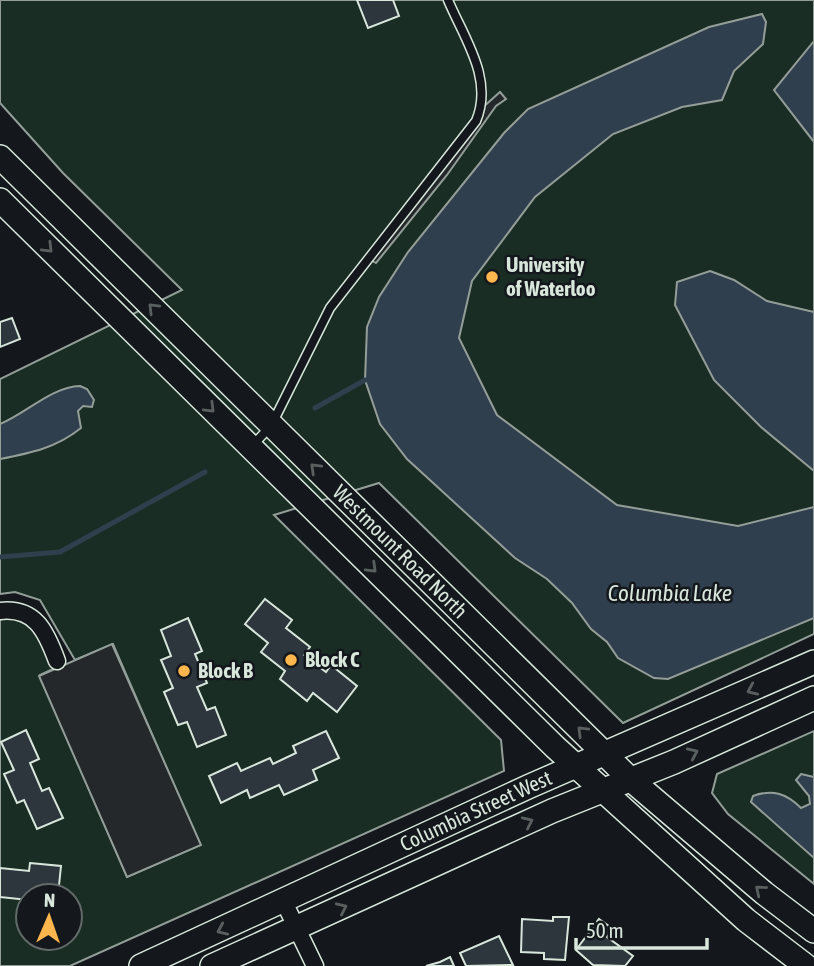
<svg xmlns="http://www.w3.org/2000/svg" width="814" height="966" viewBox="0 0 814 966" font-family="'Asap Condensed',sans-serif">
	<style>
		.green { fill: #1a2d24; stroke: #939e99; stroke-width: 2; fill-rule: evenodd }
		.parking { fill: #24282b; stroke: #939e99; stroke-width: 2 }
		.water { fill: #2f3f4d; stroke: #939e99; stroke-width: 2 }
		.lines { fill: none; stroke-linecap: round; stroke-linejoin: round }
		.stream { stroke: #2f3f4d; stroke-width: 5 }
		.building { fill: #2c363c; stroke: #d8e6dc; stroke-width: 2 }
		.service-casing { stroke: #d8e6dc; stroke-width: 11 }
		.minor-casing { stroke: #d8e6dc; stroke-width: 19 }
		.secondary-casing { stroke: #d8e6dc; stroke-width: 26 }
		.service { stroke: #14181c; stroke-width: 8 }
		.minor { stroke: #14181c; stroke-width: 16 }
		.secondary { stroke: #14181c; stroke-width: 23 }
		.oneway { stroke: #59605f }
		.poi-dot { fill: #ffb74d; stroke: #14181c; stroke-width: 2.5 }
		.labels { text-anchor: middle; stroke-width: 5; stroke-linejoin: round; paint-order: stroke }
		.poi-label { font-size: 21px; font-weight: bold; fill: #d8e6dc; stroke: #14181c; text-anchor: start }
		.street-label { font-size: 21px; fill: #d8e6dc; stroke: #14181c }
		.water-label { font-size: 23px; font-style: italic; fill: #d8e6dc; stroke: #14181c }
	</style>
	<rect width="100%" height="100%" fill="#14181c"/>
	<!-- green -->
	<g class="green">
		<path d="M0 0H814V634L623 723 379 483 274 515 501 740 504 771 70 966H0V616C39 621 38 637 53 669L40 675 127 877 200 845 113 644 75 660 40 600 15 592 0 594V379L182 290 63 173 0 103ZM28 896H70V938H28Z"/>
		<polygon points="814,731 814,884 728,814 712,793 717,774"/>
	</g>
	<!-- parking -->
	<g class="parking">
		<polygon points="500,92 506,99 496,106 447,175 376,263 369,259 481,109"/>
		<polygon points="112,644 201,845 127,877 39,676"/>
	</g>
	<!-- water -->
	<g class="water">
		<polygon points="762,14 766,22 763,44 734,71 722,100 682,107 613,134 535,197 472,281 459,338 497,415 617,505 738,526 814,507 814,618 668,679 654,678 618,658 607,642 591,629 572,603 547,579 515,558 407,459 380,424 365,380 367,327 379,297 408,252 504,133 528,109 709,27"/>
		<polygon points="814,41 814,142 774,90"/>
		<polygon points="710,271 734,280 767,301 814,312 814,471 761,427 714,380 675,305 677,282"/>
		<path d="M80 386 87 389 94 400 92 407 83 406 78 411 81 428C56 448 31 453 0 459V424C27 413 51 387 80 386Z"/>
		<path d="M801 774 814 777V858L751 802 753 796C772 789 786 793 801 808L810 804 809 796 796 780Z"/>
	</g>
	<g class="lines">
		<!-- stream -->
		<g class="stream">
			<polyline points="315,408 365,380"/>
			<polyline points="0,557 60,552 205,472"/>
		</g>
	</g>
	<!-- building -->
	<g class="building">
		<polygon points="357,0 393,0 399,16 368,28"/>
		<polygon points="12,318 20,339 0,347 0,322"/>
		<polygon points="265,599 292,620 286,628 310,647 304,655 326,672 331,665 357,686 337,712 313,693 307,701 280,679 285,671 261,652 268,643 245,624"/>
		<polygon points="188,618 202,651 195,654 207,683 197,687 207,710 215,707 226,735 197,747 187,722 178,725 164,692 173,688 161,660 171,656 161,630"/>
		<polygon points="26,730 39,759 30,763 42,791 49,788 63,818 37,829 24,800 17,803 4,774 14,770 1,742"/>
		<polygon points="326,731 339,758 313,770 317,780 284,795 279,785 250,798 247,790 221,803 209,776 237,763 241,771 270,758 273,764 296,753 293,746"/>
		<polygon points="30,863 61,866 58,895 29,892 28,900 0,897 0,868 29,871"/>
		<polygon points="553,917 569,917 565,960 544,959 544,953 521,952 522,919 553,921"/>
		<polygon points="599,919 613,929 607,937 633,956 625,966 593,965 576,950"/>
		<polygon points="499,936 513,965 466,966 460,953"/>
		<polygon points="450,957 454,966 426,966 440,962"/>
	</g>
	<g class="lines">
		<defs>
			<path id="service" d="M252 446 271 426 330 308 476 121C494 79 464 38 448 0"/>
			<g id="minor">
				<path d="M0 611C35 607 46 631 57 661"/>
				<polyline points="284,902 315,966"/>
			</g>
			<g id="secondary">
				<path id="s1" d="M0 157 630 779 764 893 814 931"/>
				<polyline points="0,200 555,747 746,920 806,966"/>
				<path id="s2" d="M141 966 530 786 814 662"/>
				<polyline points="212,966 552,811 674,762 814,698"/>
			</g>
		</defs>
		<!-- service casing -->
		<use href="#service" class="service-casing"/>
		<!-- minor casing -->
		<use href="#minor" class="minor-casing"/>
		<!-- secondary casing -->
		<use href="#secondary" class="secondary-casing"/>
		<!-- service -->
		<use href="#service" class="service"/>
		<!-- minor -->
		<use href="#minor" class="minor"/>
		<!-- secondary -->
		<use href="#secondary" class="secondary"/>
	</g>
	<!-- one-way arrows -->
	<defs><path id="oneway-chevron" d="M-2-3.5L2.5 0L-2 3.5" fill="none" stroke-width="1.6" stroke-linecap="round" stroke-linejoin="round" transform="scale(1.75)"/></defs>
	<g class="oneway">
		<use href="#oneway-chevron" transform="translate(48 248) rotate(45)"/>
		<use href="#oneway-chevron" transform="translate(153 308) rotate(-135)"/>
		<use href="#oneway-chevron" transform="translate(210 408) rotate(45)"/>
		<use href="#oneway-chevron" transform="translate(315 468) rotate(-136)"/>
		<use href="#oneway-chevron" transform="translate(372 568) rotate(44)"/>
		<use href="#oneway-chevron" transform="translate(752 690) rotate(156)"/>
		<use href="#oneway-chevron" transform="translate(582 731) rotate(-135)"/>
		<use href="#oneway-chevron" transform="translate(693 753) rotate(-24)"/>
		<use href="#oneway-chevron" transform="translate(528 822) rotate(-25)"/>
		<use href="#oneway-chevron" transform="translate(760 890) rotate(-140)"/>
		<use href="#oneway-chevron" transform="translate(342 908) rotate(-25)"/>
		<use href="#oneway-chevron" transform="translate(222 930) rotate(156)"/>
	</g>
	<!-- markers -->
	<g class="poi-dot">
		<circle cx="492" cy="277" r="7"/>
		<circle cx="291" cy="660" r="7"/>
		<circle cx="184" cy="671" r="7"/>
	</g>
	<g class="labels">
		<!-- poi labels -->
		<g class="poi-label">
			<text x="506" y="272">University<tspan x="506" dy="24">of Waterloo</tspan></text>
			<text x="305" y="667">Block C</text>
			<text x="198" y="678">Block B</text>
		</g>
		<!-- street labels -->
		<g class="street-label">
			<text dy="7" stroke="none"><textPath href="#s1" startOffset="562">Westmount Road North</textPath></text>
			<text dy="7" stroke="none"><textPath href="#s2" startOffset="369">Columbia Street West</textPath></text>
		</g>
		<!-- water labels -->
		<g class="water-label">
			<text x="670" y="601">Columbia Lake</text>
		</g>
	</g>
	<!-- north arrow -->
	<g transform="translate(49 917) rotate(2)"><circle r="33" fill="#14181c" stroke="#626a69" stroke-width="2"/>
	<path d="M0-5L12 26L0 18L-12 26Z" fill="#ffb74d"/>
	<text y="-10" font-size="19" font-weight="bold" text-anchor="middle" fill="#d8e6dc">N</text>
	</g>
	<!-- scale -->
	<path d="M576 938v10h131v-10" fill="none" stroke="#d8e6dc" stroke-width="3.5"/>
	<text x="586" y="938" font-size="21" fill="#d8e6dc" stroke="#14181c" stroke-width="5" paint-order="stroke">50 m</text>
</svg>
